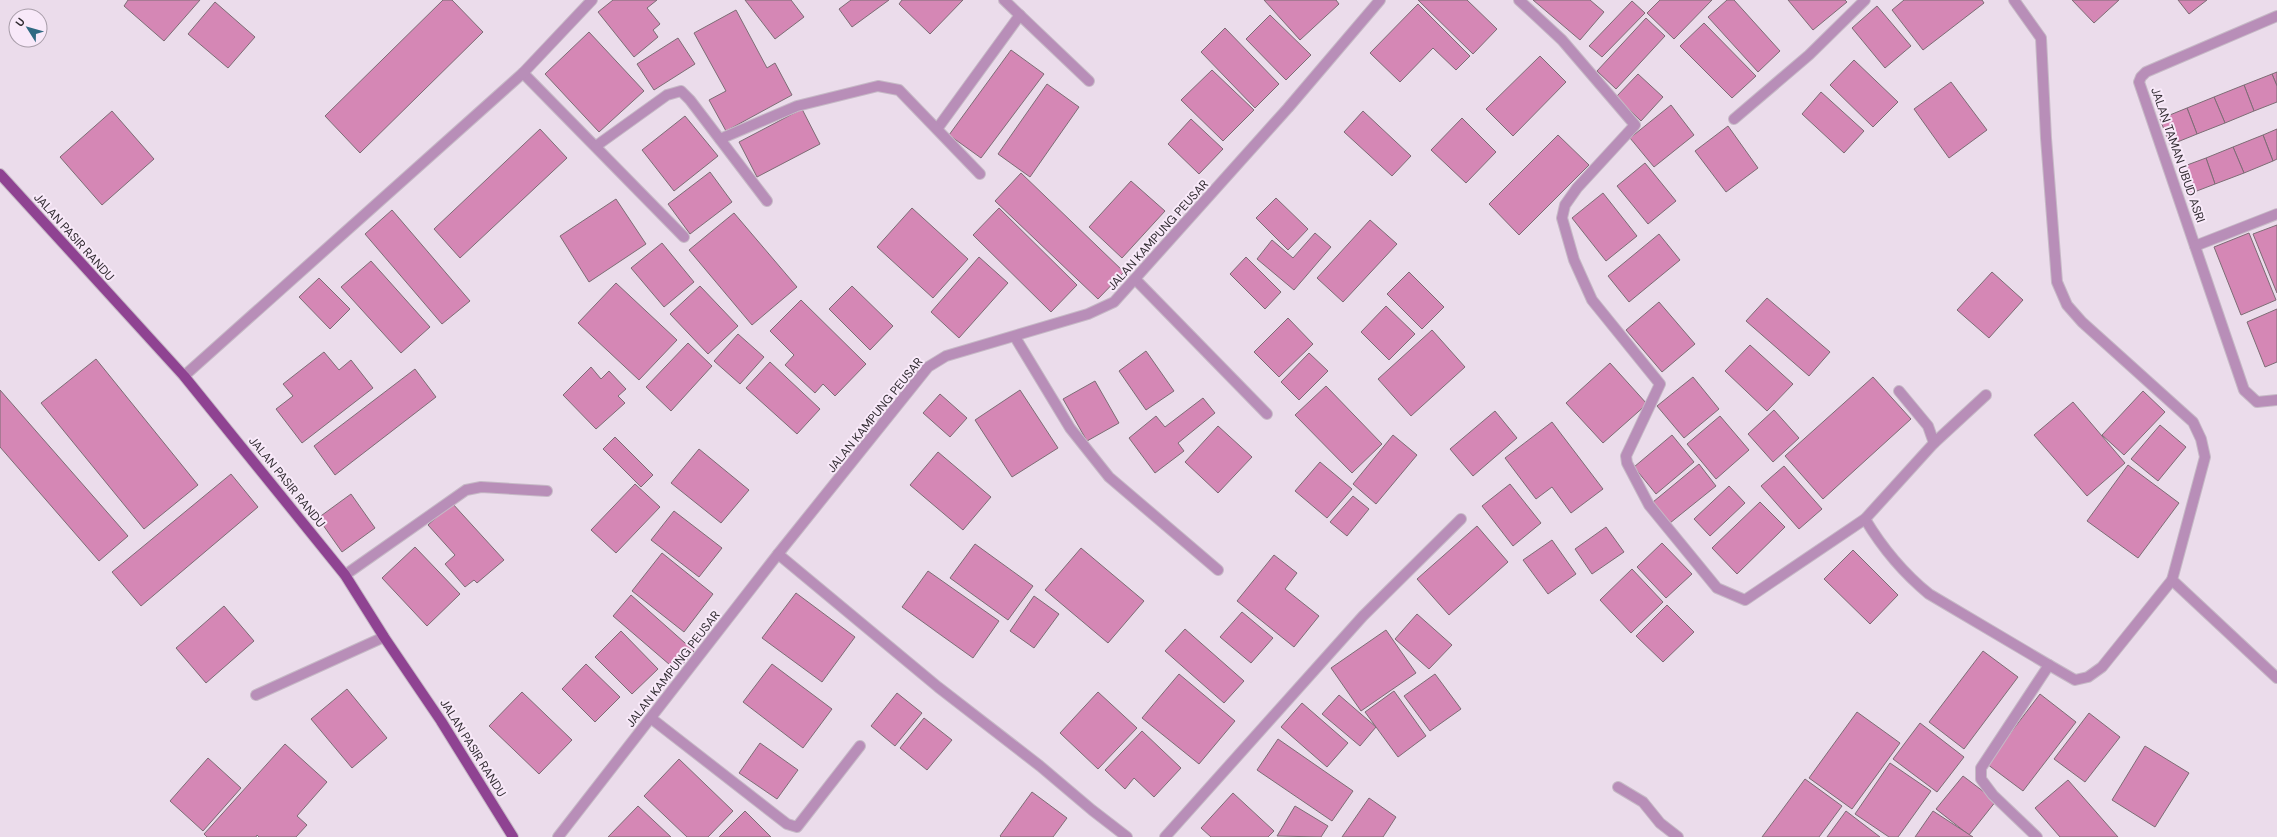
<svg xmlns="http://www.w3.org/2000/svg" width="2277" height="837" viewBox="0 0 2277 837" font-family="'DM Sans',sans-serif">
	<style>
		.building { fill: #d587b5; stroke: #7d6c75 }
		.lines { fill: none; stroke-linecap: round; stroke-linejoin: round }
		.minor-casing { stroke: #c6b9c6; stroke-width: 12 }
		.major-casing { stroke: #c6b9c6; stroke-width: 12 }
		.minor { stroke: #b88eb8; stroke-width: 10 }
		.major { stroke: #8f4392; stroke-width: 10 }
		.labels { text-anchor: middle; stroke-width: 4; stroke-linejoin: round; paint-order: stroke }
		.street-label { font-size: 12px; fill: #312b31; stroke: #f8e9f9 }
	</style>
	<rect width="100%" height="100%" fill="#ebdceb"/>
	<!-- building -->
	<g class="building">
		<polygon points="128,0 200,0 164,41 124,6"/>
		<polygon points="443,0 452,0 483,32 360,153 325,116"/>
		<polygon points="613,0 657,0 647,8 660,24 653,30 658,37 634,57 598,12"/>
		<polygon points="745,0 791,0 804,17 775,39"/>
		<polygon points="851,0 889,0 852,27 839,9"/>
		<polygon points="902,0 963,0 930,34 899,4"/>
		<polygon points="1264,0 1336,0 1339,4 1300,40"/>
		<polygon points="1418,0 1467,0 1497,29 1473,54"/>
		<polygon points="1533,0 1590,0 1604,12 1580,40"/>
		<polygon points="1660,0 1712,0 1674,39 1647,13"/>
		<polygon points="1727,0 1734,0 1780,51 1758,72 1708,17"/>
		<polygon points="1788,0 1845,0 1847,2 1813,30"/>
		<polygon points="1904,0 1982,0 1984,3 1923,50 1892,10"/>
		<polygon points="2072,0 2119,0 2094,23"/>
		<polygon points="2178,0 2207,0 2189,14"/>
		<polygon points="1632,1 1645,13 1602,57 1589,46"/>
		<polygon points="215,2 255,37 228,68 188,34"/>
		<polygon points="1418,4 1470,56 1456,70 1433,48 1400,82 1370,53"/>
		<polygon points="1877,6 1911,46 1885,68 1852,28"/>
		<polygon points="736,10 767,68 775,63 792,95 726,131 709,100 726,91 694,33"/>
		<polygon points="1270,15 1311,55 1286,80 1246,39"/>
		<polygon points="1646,18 1665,36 1616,89 1597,71"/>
		<polygon points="1704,23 1756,76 1732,98 1680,46"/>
		<polygon points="1225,28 1279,84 1255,108 1201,52"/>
		<polygon points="589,32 644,91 599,132 545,74"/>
		<polygon points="678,38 695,64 654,90 637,64"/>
		<polygon points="1011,50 1044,74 981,158 949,135"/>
		<polygon points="1540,56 1566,82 1513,136 1486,109"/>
		<polygon points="1854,60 1898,102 1873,127 1830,85"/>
		<polygon points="1212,70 1254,110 1223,141 1181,100"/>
		<polygon points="2277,72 2277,86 2272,74"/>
		<polygon points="1638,74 1663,97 1641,121 1616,97"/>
		<polygon points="2272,74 2277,86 2277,102 2254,111 2244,85"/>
		<polygon points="1951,82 1987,130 1949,158 1914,109"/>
		<polygon points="1047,84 1079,107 1030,177 998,154"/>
		<polygon points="2244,85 2254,111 2225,123 2214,97"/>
		<polygon points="1821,92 1864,131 1844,153 1802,114"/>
		<polygon points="2214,97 2225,123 2197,134 2187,108"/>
		<polygon points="1671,105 1694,135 1654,167 1630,138"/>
		<polygon points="2187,108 2197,134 2170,145 2160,119"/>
		<polygon points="802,109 820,144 757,177 739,142"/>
		<polygon points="112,111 154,159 102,205 60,157"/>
		<polygon points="1363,111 1411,156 1392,176 1344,132"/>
		<polygon points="685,116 718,156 674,191 642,150"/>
		<polygon points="1462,118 1496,152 1466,183 1431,150"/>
		<polygon points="1191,119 1223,149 1199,174 1168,144"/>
		<polygon points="1728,126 1758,168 1726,192 1695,151"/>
		<polygon points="540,129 567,158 460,258 434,229"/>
		<polygon points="2277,129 2277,159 2273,161 2263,135"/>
		<polygon points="1558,135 1589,165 1519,235 1489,204"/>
		<polygon points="2263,135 2273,161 2244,173 2233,147"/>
		<polygon points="2233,147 2244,173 2215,184 2206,158"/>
		<polygon points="2206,158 2215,184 2189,194 2179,168"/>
		<polygon points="1645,163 1676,201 1648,224 1617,186"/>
		<polygon points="710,172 732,202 690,234 668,204"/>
		<polygon points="1021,173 1124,272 1098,299 995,201"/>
		<polygon points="1131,181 1165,211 1122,258 1089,227"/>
		<polygon points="1603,193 1637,236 1606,261 1572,218"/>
		<polygon points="1276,198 1308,229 1288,250 1256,218"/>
		<polygon points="616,199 646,244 589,282 560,236"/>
		<polygon points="912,208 968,259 933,298 877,247"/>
		<polygon points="999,208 1077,285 1051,312 973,235"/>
		<polygon points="392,210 470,301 442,324 365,234"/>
		<polygon points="734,213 797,287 752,325 689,250"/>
		<polygon points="1370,220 1397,244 1343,302 1317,278"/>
		<polygon points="2277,225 2277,293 2253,234"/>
		<polygon points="1315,233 1331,247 1294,290 1257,259 1272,240 1293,258"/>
		<polygon points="2249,233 2276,300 2241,315 2214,247"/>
		<polygon points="1659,234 1680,260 1629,302 1608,276"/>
		<polygon points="662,243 694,282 664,307 631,268"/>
		<polygon points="979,257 1008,283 959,338 931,312"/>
		<polygon points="1246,257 1281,292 1265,309 1230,274"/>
		<polygon points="371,261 430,327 401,353 341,287"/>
		<polygon points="1409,272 1444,307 1422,329 1387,294"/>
		<polygon points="1992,272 2023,300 1989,338 1957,310"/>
		<polygon points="319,278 350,309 330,329 299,297"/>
		<polygon points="616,283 677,340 639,380 578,323"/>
		<polygon points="700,286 738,326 708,354 670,314"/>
		<polygon points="852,286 893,326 870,350 829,309"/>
		<polygon points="1767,298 1830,352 1809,376 1746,321"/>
		<polygon points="801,300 866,364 835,396 823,384 815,393 785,365 794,355 770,331"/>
		<polygon points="1659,302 1695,344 1662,372 1626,330"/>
		<polygon points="1386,306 1415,334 1389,360 1361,332"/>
		<polygon points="2277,309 2277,362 2265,367 2247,322"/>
		<polygon points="1288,318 1313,344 1279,377 1254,352"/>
		<polygon points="1432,330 1465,367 1411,416 1378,379"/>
		<polygon points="738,334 764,357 740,384 714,361"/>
		<polygon points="688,343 712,366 671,411 646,387"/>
		<polygon points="1750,345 1793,384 1767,411 1725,371"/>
		<polygon points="1146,351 1174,391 1146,410 1119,371"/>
		<polygon points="324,352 339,370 351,360 373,388 302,443 276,409 293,396 283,384"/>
		<polygon points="1309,353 1328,371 1299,400 1281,382"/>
		<polygon points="96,359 198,485 144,529 41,403"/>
		<polygon points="770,362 820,409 797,434 746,388"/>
		<polygon points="1610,363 1647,404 1603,443 1566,403"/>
		<polygon points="591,367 601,379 609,371 626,389 618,396 625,403 596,429 563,395"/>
		<polygon points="415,369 436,397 335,475 314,446"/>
		<polygon points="1693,377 1719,409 1684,438 1657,406"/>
		<polygon points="1873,377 1911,419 1823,499 1785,456"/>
		<polygon points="1095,381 1119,423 1087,441 1063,399"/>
		<polygon points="1326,386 1382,444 1352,473 1295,415"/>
		<polygon points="0,390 128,536 99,561 0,447"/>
		<polygon points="1020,390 1058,448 1012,477 975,420"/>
		<polygon points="2143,391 2165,412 2124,455 2102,435"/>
		<polygon points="940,394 967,418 950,437 923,413"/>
		<polygon points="1203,398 1215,413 1178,443 1184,451 1155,473 1129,438 1156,416 1165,427"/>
		<polygon points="2073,402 2125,463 2087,496 2034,435"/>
		<polygon points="1774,410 1799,438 1773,462 1748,434"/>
		<polygon points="1495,411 1517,438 1473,476 1450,449"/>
		<polygon points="1720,416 1749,450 1716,479 1687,444"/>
		<polygon points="1552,422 1603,489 1571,513 1552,487 1536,499 1505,458"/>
		<polygon points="2160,425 2186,447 2158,481 2131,459"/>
		<polygon points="1218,426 1252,457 1218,493 1185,462"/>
		<polygon points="1393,435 1417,455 1376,504 1353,484"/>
		<polygon points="1672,435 1694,462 1656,494 1634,467"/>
		<polygon points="615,437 653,475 641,487 603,449"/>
		<polygon points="699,449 749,490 721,523 671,483"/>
		<polygon points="938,452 991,497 963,530 910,485"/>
		<polygon points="1320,462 1352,489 1327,518 1295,491"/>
		<polygon points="1699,464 1716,486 1670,523 1653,502"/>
		<polygon points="2128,465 2179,503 2138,558 2087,521"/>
		<polygon points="1784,466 1822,509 1799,529 1761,486"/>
		<polygon points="231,474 258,507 141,606 112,572"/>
		<polygon points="635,484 660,507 616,553 591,530"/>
		<polygon points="1510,484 1541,523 1513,546 1482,506"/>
		<polygon points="1729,486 1745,503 1710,536 1694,519"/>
		<polygon points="351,494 375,528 342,552 318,518"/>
		<polygon points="1353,496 1369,509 1347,536 1330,522"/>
		<polygon points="1760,502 1785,527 1737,574 1712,548"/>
		<polygon points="452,503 504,560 477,583 474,580 465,587 445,564 455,555 428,525"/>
		<polygon points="674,511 722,548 699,577 651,540"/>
		<polygon points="1477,526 1508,562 1449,615 1417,579"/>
		<polygon points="1606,527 1624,552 1592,574 1575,549"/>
		<polygon points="1552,540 1576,574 1548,594 1523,560"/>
		<polygon points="1662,543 1692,574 1666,598 1637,567"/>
		<polygon points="975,544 1033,586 1008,620 950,578"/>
		<polygon points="415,547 460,594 427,626 382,578"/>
		<polygon points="1081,548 1144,601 1108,643 1045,590"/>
		<polygon points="1853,550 1898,595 1870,624 1824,579"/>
		<polygon points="662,553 713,594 684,632 632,591"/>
		<polygon points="1274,555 1297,573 1285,589 1319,616 1294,647 1237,601"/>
		<polygon points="1632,569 1663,602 1631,633 1600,600"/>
		<polygon points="928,571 999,621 973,658 902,607"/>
		<polygon points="796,593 855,637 822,682 762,638"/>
		<polygon points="631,595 694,651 677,671 613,616"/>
		<polygon points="1034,596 1059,614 1034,648 1010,631"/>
		<polygon points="1667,605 1694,632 1663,662 1636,636"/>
		<polygon points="224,606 254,641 206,683 176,648"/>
		<polygon points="1242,612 1273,638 1251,663 1220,637"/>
		<polygon points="1417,614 1452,645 1429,669 1395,639"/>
		<polygon points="1185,629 1244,681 1224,703 1165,651"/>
		<polygon points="1386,630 1416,673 1361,711 1331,668"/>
		<polygon points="621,631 658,669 632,694 595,657"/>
		<polygon points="1983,651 2018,677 1964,749 1929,722"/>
		<polygon points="586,664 620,697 595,722 562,689"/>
		<polygon points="772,664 832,709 803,748 743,702"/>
		<polygon points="1179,674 1235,721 1199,764 1142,718"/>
		<polygon points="1435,674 1461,709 1430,731 1404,696"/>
		<polygon points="347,689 387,738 352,768 311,719"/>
		<polygon points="1394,691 1426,736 1398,757 1365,712"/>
		<polygon points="522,692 572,740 539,774 489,726"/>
		<polygon points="1098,692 1137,728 1098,769 1060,733"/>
		<polygon points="897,693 922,713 895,746 871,726"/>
		<polygon points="2040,694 2076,722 2023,791 1987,764"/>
		<polygon points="1339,695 1376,727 1360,746 1322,714"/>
		<polygon points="1302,703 1348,743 1327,767 1281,727"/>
		<polygon points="1857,712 1900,743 1852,809 1809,778"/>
		<polygon points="2089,713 2120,737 2085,782 2054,759"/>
		<polygon points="924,718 952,740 927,770 900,748"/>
		<polygon points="1920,723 1964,757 1937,792 1893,759"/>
		<polygon points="1142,731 1181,768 1154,797 1134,778 1125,789 1105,770"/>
		<polygon points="1278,739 1353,791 1332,821 1257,770"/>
		<polygon points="760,743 798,770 777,799 739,773"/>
		<polygon points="285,744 327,782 297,816 307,825 296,837 259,837 257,835 256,837 207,837 204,834"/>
		<polygon points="2145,746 2189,773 2155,827 2112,800"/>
		<polygon points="208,758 241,788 203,831 170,801"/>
		<polygon points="679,759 733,811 708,837 687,837 644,796"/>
		<polygon points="1890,763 1931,791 1898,837 1889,837 1855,814"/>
		<polygon points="1963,776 1996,801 1969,835 1936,809"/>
		<polygon points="1805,779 1842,806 1819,837 1762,837"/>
		<polygon points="2068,780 2118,837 2060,837 2035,808"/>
		<polygon points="1032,792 1067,818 1053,837 1001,837 1000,836"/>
		<polygon points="1233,793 1274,831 1268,837 1211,837 1201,828"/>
		<polygon points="1369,798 1396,817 1383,837 1342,837"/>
		<polygon points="638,806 671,837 608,837"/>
		<polygon points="1295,806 1328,826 1321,837 1277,836"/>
		<polygon points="745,811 771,837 719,837"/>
		<polygon points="1846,811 1880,837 1827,837"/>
		<polygon points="1933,811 1973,837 1915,837"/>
	</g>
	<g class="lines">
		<defs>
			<g id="minor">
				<polyline points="1004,0 1089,81"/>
				<path d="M1519 0 1562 40 1635 125 1577 188 1565 205 1562 218 1574 260 1592 300 1660 384 1626 456 1627 463 1649 505 1717 588 1745 600 1865 519C1883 549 1902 572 1929 594L2049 665"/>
				<polyline points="2014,0 2041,38 2046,138 2057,282 2067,305 2082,322 2193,422 2201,439 2205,457 2172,580 2277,678"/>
				<polyline points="2277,16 2146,72 2141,77 2139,82 2244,390 2257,402 2277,400"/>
				<polyline points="523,73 684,237"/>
				<polyline points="1734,119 1809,55 1865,0"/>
				<polyline points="937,129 1020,15"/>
				<polyline points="720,139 797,106 878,86 899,90 980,174"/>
				<polyline points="596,146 667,95 681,91 690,100 767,201"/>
				<polyline points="2195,246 2277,214"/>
				<polyline points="1136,280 1267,414"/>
				<polyline points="1015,337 1070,428 1109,477 1218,570"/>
				<polyline points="184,376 523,73 592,0"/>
				<polyline points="1934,443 1986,395"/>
				<polyline points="1865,519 1934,443 1928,426 1899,391"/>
				<polyline points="778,554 938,687 1040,766 1092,810 1127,837"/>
				<polyline points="345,575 466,490 481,487 547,491"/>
				<polyline points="256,695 384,637"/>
				<polyline points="652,719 787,824 797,827 860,746"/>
				<polyline points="1618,787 1643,802 1660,823 1678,837"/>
				<polyline points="558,837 778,554 928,367 946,356 1088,314 1114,302 1288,108 1380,0"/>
				<polyline points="1165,837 1363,616 1461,519"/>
				<polyline points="2037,837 1993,795 1981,779 1981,768 2049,665 2075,680 2088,677 2102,667 2172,580"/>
			</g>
			<polyline id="major" points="0,174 184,376 345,575 384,637 441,721 513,837"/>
		</defs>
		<!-- minor casing -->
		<use href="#minor" class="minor-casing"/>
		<!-- major casing -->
		<use href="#major" class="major-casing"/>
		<!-- minor -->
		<use href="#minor" class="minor"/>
		<!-- major -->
		<use href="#major" class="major"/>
	</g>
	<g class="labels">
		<!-- street labels -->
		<g class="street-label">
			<text transform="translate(2178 155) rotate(71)" y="4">JALAN TAMAN UBUD ASRI</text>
			<text transform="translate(1158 235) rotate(-48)" y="4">JALAN KAMPUNG PEUSAR</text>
			<text transform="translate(74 237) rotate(48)" y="4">JALAN PASIR RANDU</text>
			<text transform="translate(875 415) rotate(-51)" y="4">JALAN KAMPUNG PEUSAR</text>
			<text transform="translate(287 482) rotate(51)" y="4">JALAN PASIR RANDU</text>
			<text transform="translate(673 669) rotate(-52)" y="4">JALAN KAMPUNG PEUSAR</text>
			<text transform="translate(473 748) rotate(58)" y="4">JALAN PASIR RANDU</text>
		</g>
	</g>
	<!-- north arrow -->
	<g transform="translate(28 28) rotate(307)"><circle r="19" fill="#f8e9f9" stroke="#a89da9"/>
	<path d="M0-3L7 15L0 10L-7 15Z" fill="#2f6982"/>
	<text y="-6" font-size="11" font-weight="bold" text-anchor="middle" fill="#312b31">U</text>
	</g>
</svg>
